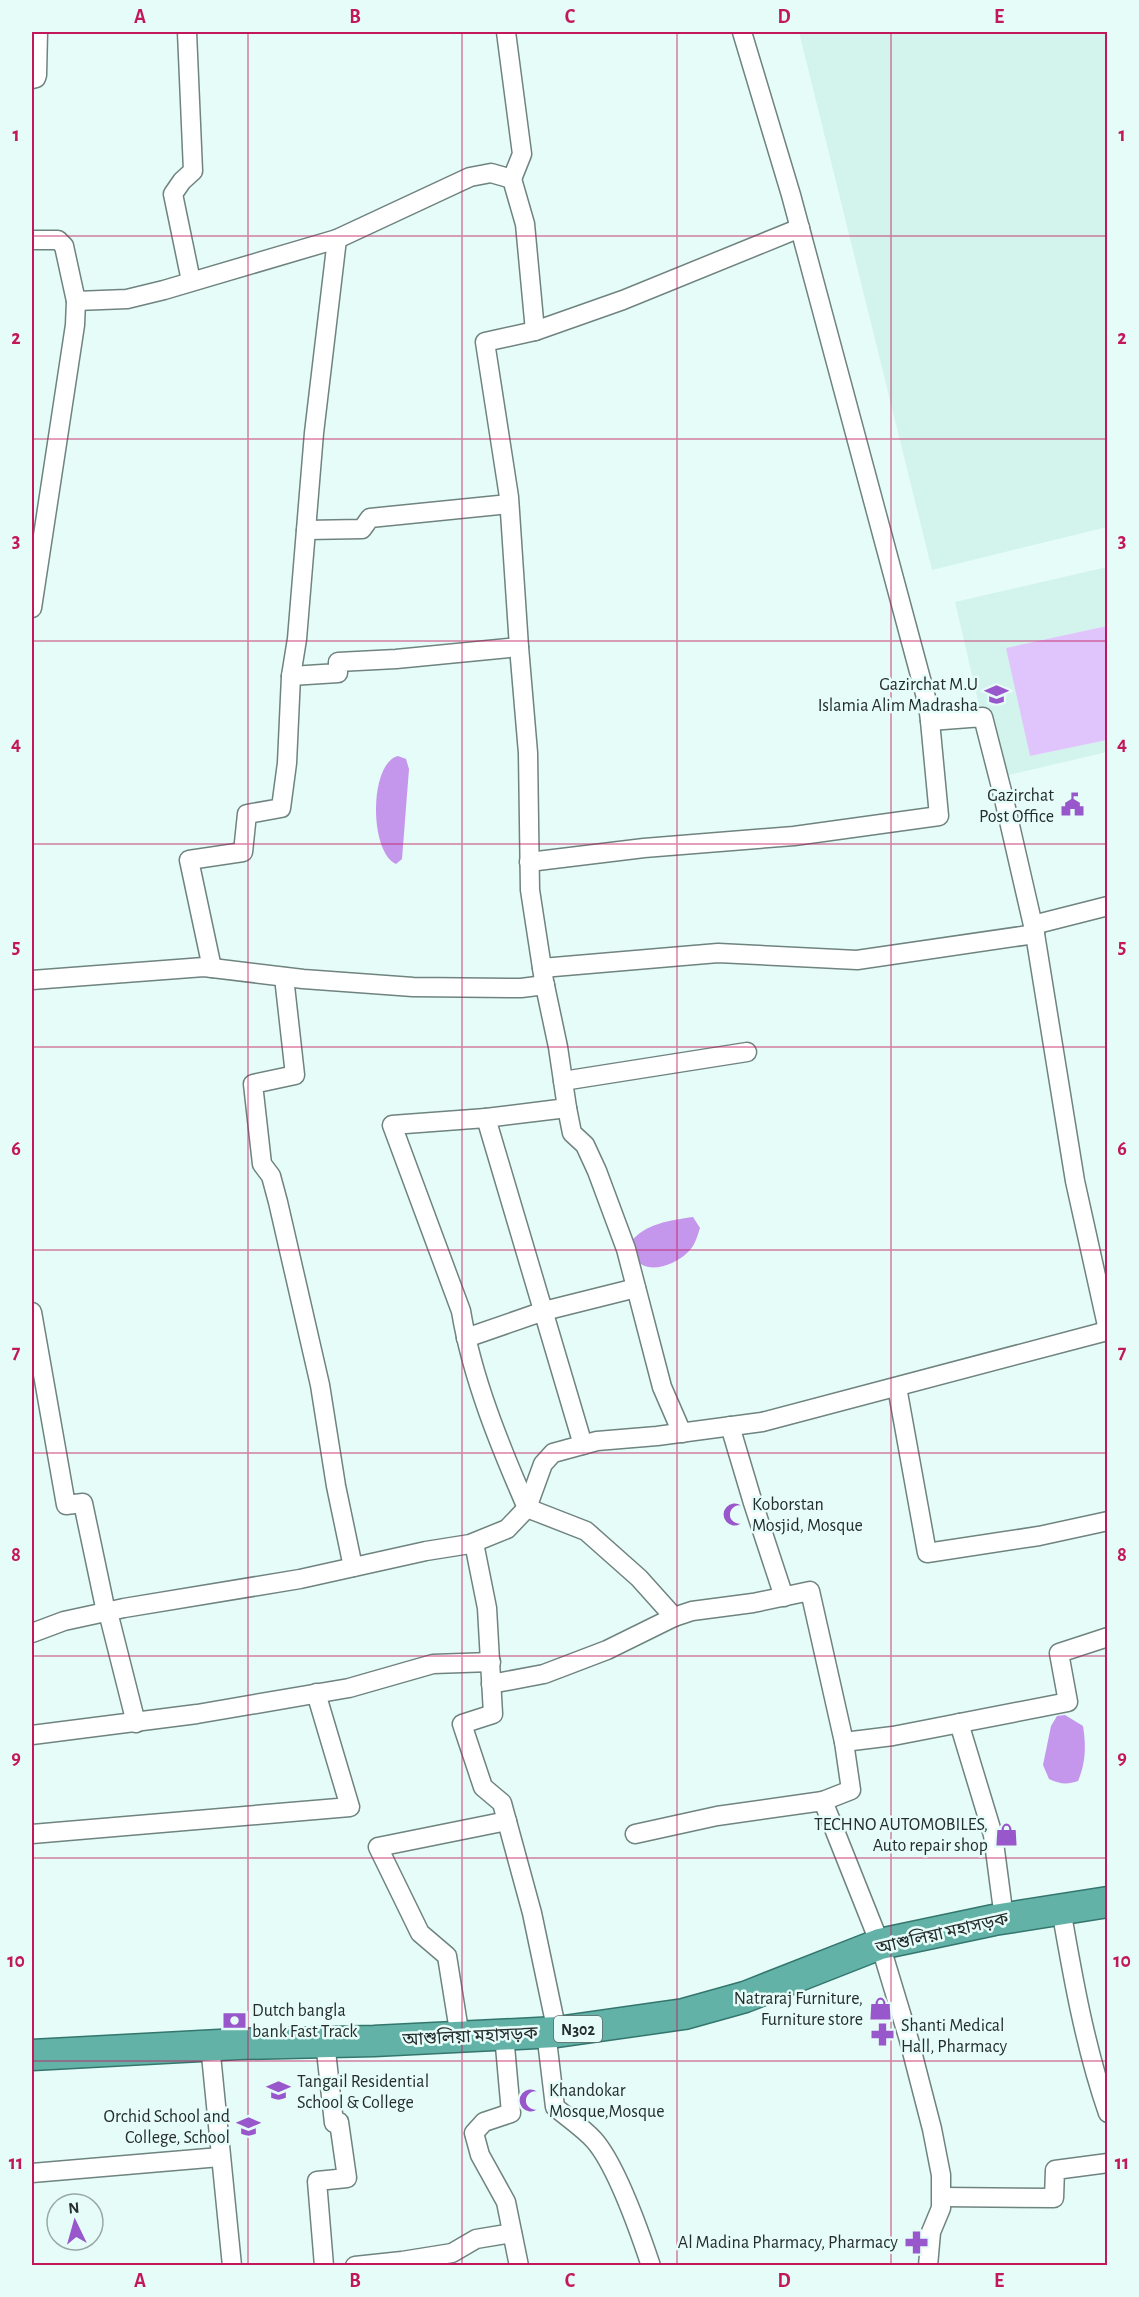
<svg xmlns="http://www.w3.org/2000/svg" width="1139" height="2297" viewBox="0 0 1139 2297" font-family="'Alegreya Sans','Noto Sans Bengali',sans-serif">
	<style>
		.built { fill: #d3f3ed }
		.green { fill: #e0c4fc }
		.water { fill: #c496ec }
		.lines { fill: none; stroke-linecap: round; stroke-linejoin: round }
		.minor-casing { stroke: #6f837f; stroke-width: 21 }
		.trunk-casing { stroke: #34766e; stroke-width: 33 }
		.minor { stroke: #fff; stroke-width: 18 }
		.trunk { stroke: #63b2a7; stroke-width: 30 }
		.grid { fill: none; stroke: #c2185b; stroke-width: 1.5; stroke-opacity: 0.55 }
		.labels { text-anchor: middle; stroke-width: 5; stroke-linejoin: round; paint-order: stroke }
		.shield { fill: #e6fcf8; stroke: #5f6b69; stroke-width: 1.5 }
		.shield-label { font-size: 16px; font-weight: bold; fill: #252d2c }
		.poi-label { font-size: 18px; fill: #252d2c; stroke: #e6fcf8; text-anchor: end }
		.street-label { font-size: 18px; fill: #252d2c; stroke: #e6fcf8 }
		.neatline { fill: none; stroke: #c2185b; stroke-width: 2 }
		.grid-label { font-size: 20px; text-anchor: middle; font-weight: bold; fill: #c2185b }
	</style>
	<rect width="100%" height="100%" fill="#e6fcf8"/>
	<!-- built -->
	<g class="built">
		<polygon points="799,32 1107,32 1107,527 932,570"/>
		<polygon points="1107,567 1107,626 1007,648 1030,756 1107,740 1107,752 996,778 955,602"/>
	</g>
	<!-- green -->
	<polygon class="green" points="1107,626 1107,740 1030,756 1006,648"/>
	<!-- water -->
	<g class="water">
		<path d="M398 756 406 759 409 769 402 859 396 864C369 852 369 763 398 756Z"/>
		<path d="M693 1217 700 1228C697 1237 695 1246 687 1253 675 1265 644 1277 634 1256 632 1252 632 1247 631 1242 644 1224 671 1220 693 1217Z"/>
		<path d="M1065 1715 1083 1726C1086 1745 1086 1762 1078 1781 1067 1785 1060 1784 1049 1779L1043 1765 1051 1726 1057 1716Z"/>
	</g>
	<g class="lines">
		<defs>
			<g id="minor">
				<polyline points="187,32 193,171 182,181 173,194 191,281"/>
				<polyline points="506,32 522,154 512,179"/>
				<polyline points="742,32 791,195 928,705 930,721 983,717 1003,795 1035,934"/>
				<polyline points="32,79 36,78 37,75 38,32"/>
				<polyline points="32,240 58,240 64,246 76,301 75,325 32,608"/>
				<polyline points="76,301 127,299 164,290 337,239 470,177 491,173 512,179 525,224 535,331 623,300 800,228"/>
				<polyline points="306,530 362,529 370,518 509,504"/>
				<polyline points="519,647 528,753 530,890 544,981 558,1047 567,1108 486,1118 583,1445"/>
				<polyline points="291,676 338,673 338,662 396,659 519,647 509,497 485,342 535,331"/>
				<polyline points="529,862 644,848 794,836 939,816 930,721"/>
				<polyline points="1033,925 1108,906"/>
				<polyline points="212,968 189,860 243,852 247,814 281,808 287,763 291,676 297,639 314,433 337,239"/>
				<polyline points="542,968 718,953 857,960 1035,934 1075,1181 1108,1330"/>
				<polyline points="284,977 295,1075 253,1084 262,1164 271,1176 278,1202 320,1385 336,1486 353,1567"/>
				<polyline points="32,980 204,967 303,979 413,987 521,988 545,985"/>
				<polyline points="563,1081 747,1052"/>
				<polyline points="567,1108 572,1133 585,1145 597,1171 626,1249 662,1387 682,1433"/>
				<path d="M486 1118 392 1125 461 1311C472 1378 500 1446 527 1508L586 1531 639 1578 674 1617 692 1611 753 1603 810 1591 844 1742"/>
				<polyline points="32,1312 66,1505 83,1503 106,1612"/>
				<polyline points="466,1338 544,1311 636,1288"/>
				<polyline points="897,1387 927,1553 1039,1536 1108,1521"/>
				<polyline points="730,1426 753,1503 784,1597"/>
				<polyline points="474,1543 487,1608 493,1714 462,1724 483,1787 502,1803 532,1913 557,2032"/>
				<polyline points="108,1612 136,1723"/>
				<polyline points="32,1633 64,1621 124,1608 300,1579 426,1551 470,1544 507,1529 527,1508 543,1464 553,1453 597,1441 657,1436 762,1422 1107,1331"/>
				<polyline points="491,1684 544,1674 607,1650 674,1617"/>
				<polyline points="959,1723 993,1835 1004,1918"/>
				<polyline points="32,1735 197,1714 349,1688 433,1664 491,1662"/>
				<polyline points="32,1834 350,1807 316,1693"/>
				<polyline points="635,1834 717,1816 823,1801"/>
				<path d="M1061 1909C1073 1978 1085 2047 1108 2113"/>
				<path d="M546 2032 555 2107C568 2118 583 2128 594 2140 616 2165 640 2233 651 2266"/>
				<polyline points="504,2035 511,2113 484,2122 474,2133 480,2155 506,2202 519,2266"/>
				<polyline points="460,2037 447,1956 420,1933 378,1847 507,1821"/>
				<polyline points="210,2045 232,2266"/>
				<polyline points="32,2173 220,2157"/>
				<polyline points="942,2197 1054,2198 1055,2170 1108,2163"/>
				<polyline points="324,2266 317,2181 347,2178 339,2122 334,2123 325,2042"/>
				<polyline points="355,2266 402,2261 452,2253 476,2239 512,2233"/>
				<polyline points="928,2266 931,2232 941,2208 941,2175 932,2129 909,2040 880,1944 823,1801 851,1790 844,1742 893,1736 1068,1702 1059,1653 1108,1637"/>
			</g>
			<polyline id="trunk" points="32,2055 238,2044 374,2041 557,2032 684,2014 745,1997 880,1944 994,1920 1108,1902"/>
		</defs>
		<!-- minor casing -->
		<use href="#minor" class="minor-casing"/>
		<!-- trunk casing -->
		<use href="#trunk" class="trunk-casing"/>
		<!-- minor -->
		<use href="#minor" class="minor"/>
		<!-- trunk -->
		<use href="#trunk" class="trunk"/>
	</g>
	<!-- grid -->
	<path class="grid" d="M248 32V2266M462 32V2266M677 32V2266M891 32V2266M32 236H1108M32 439H1108M32 641H1108M32 844H1108M32 1047H1108M32 1250H1108M32 1453H1108M32 1656H1108M32 1858H1108M32 2061H1108"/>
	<!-- icons -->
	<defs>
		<symbol id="school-bare" viewBox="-9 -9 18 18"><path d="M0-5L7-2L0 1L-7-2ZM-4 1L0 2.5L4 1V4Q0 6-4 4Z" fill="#9957cc" stroke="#e6fcf8" stroke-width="2.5" paint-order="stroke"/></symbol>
		<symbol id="civic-bare" viewBox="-9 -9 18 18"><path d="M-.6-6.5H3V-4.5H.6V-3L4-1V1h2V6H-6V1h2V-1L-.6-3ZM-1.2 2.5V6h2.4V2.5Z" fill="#9957cc" stroke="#e6fcf8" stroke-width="2.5" paint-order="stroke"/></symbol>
		<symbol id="mosque-bare" viewBox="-9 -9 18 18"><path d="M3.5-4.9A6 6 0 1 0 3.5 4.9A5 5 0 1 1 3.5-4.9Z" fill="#9957cc" stroke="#e6fcf8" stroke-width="2.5" paint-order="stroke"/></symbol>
		<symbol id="shop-bare" viewBox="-9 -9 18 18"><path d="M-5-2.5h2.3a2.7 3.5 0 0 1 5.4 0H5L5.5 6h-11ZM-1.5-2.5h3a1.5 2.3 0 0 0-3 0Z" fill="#9957cc" stroke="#e6fcf8" stroke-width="2.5" paint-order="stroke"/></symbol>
		<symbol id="bank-bare" viewBox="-9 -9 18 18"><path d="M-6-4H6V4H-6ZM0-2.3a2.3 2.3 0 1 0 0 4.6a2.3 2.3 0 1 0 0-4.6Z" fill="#9957cc" stroke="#e6fcf8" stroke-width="2.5" paint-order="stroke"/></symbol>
		<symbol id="pharmacy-bare" viewBox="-9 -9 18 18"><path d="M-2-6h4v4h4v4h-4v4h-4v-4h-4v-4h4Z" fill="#9957cc" stroke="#e6fcf8" stroke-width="2.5" paint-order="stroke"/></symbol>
		<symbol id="university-bare" viewBox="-9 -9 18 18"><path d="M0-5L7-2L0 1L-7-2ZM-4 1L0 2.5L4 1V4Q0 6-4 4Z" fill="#9957cc" stroke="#e6fcf8" stroke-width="2.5" paint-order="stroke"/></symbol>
	</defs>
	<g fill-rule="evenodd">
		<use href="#school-bare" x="980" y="678" width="33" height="33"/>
		<use href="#civic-bare" x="1056" y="788" width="33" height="33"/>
		<use href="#mosque-bare" x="718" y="1498" width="33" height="33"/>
		<use href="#shop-bare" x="990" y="1818" width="33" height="33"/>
		<use href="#shop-bare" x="864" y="1992" width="33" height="33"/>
		<use href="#bank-bare" x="218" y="2004" width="33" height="33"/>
		<use href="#pharmacy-bare" x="866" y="2018" width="33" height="33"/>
		<use href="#university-bare" x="262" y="2074" width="33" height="33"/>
		<use href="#mosque-bare" x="514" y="2084" width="33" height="33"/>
		<use href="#school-bare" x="232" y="2110" width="33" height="33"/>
		<use href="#pharmacy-bare" x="900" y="2226" width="33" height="33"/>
	</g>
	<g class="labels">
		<!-- shield labels -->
		<rect class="shield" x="554" y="2016" width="48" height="26" rx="4.5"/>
		<g class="shield-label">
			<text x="578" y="2035">N302</text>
		</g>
		<!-- poi labels -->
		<g class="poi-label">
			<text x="978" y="690">Gazirchat M.U<tspan x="978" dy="21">Islamia Alim Madrasha</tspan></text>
			<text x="1054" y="801">Gazirchat<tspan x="1054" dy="21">Post Office</tspan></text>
			<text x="752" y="1510" text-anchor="start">Koborstan<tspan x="752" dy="21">Mosjid, Mosque</tspan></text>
			<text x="988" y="1830">TECHNO AUTOMOBILES,<tspan x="988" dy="21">Auto repair shop</tspan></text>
			<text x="863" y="2004">Natraraj Furniture,<tspan x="863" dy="21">Furniture store</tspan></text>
			<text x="252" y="2016" text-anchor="start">Dutch bangla<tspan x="252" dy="21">bank Fast Track</tspan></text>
			<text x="901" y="2031" text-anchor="start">Shanti Medical<tspan x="901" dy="21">Hall, Pharmacy</tspan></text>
			<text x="297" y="2087" text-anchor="start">Tangail Residential<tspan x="297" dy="21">School &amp; College</tspan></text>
			<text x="549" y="2096" text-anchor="start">Khandokar<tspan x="549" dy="21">Mosque,Mosque</tspan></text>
			<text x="230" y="2122">Orchid School and<tspan x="230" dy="21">College, School</tspan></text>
			<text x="898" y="2248">Al Madina Pharmacy, Pharmacy</text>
		</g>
		<!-- street labels -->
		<g class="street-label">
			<text transform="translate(942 1933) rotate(-13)" y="6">আশুলিয়া মহাসড়ক</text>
			<text transform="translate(470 2036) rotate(-3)" y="6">আশুলিয়া মহাসড়ক</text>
		</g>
	</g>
	<!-- border -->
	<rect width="1139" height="2297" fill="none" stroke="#e6fcf8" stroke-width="66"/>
	<!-- north arrow -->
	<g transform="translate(75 2222) rotate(355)"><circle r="28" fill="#e6fcf8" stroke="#99a9a6" stroke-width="1.5"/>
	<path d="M0-4.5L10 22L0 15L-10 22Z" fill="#9957cc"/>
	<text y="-9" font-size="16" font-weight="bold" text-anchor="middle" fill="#252d2c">N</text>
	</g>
	<rect x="33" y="33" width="1073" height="2231" class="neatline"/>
	<g class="grid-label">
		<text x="140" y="23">A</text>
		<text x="355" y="23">B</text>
		<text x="570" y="23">C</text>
		<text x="784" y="23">D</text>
		<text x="999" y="23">E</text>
		<text x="16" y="141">1</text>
		<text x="1122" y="141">1</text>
		<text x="16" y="344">2</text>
		<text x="1122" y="344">2</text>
		<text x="16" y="547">3</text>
		<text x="1122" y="547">3</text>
		<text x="16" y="750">4</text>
		<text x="1122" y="750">4</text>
		<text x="16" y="953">5</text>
		<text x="1122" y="953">5</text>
		<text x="16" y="1155">6</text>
		<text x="1122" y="1155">6</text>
		<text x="16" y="1358">7</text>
		<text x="1122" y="1358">7</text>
		<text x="16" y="1561">8</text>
		<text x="1122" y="1561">8</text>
		<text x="16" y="1764">9</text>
		<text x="1122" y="1764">9</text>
		<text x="16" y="1967">10</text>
		<text x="1122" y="1967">10</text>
		<text x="16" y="2169">11</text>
		<text x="1122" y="2169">11</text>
		<text x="140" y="2287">A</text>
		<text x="355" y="2287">B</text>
		<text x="570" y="2287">C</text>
		<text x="784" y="2287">D</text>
		<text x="999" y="2287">E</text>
	</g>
</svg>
